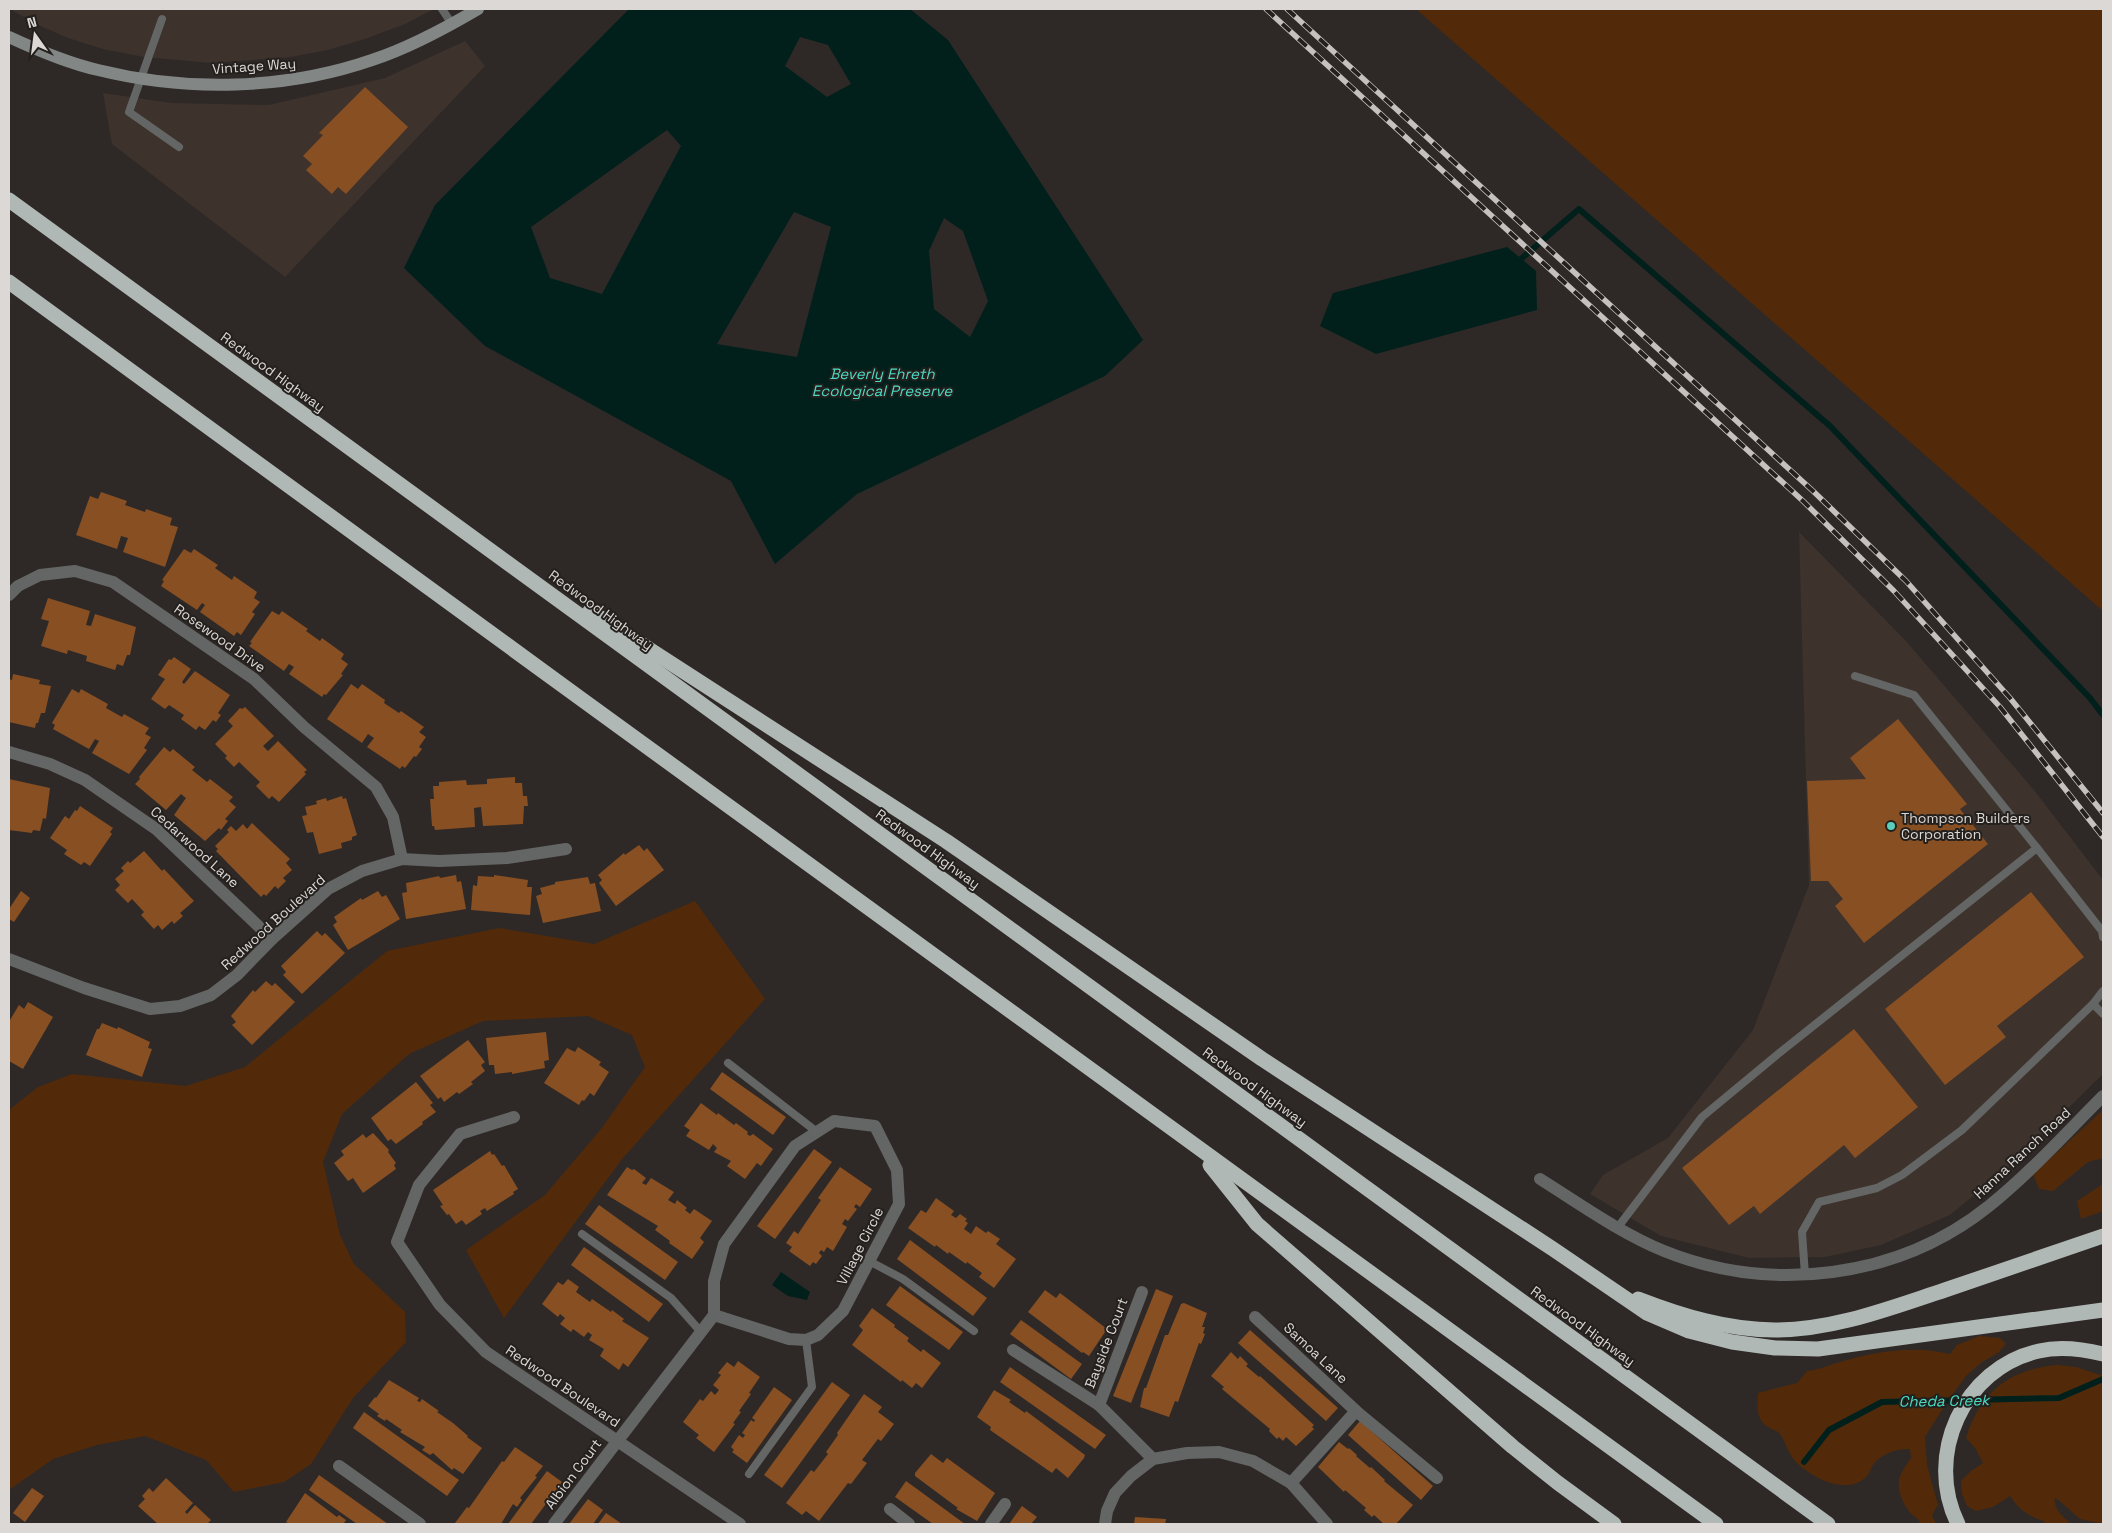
<svg xmlns="http://www.w3.org/2000/svg" width="2112" height="1533" viewBox="0 0 2112 1533" font-family="'Space Grotesk',sans-serif">
	<style>
		.built { fill: #3d322c }
		.green { fill: #522a0a }
		.water { fill: #01201c; fill-rule: evenodd }
		.lines { fill: none; stroke-linecap: round; stroke-linejoin: round }
		.stream { stroke: #01201c; stroke-width: 6 }
		.building { fill: #884f23 }
		.lane { stroke: #636665; stroke-width: 8 }
		.street { stroke: #636665; stroke-width: 12 }
		.secondary { stroke: #828786; stroke-width: 12 }
		.highway { stroke: #b0b8b6; stroke-width: 15 }
		.rail-casing { stroke: #c5c1bf; stroke-width: 5.5 }
		.rail { stroke: #24201d; stroke-width: 4; stroke-dasharray: 11; stroke-linecap: butt }
		.poi-dot { fill: #5bcebb; stroke: #24201d; stroke-width: 2 }
		.labels { text-anchor: middle; stroke-width: 4; stroke-linejoin: round; paint-order: stroke }
		.street-label { font-size: 14px; fill: #dbd8d6; stroke: #24201d }
		.poi-label { font-size: 14px; fill: #dbd8d6; stroke: #24201d; text-anchor: start }
		.water-label { font-size: 15px; font-style: italic; fill: #49dbc4; stroke: #24201d }
	</style>
	<rect width="100%" height="100%" fill="#2e2926"/>
	<!-- built -->
	<g class="built">
		<polygon points="10,9 434,9 405,24 365,39 328,50 291,57 211,63 144,57 103,49 68,38 34,23"/>
		<polygon points="465,41 485,66 285,277 112,144 103,93 171,103 269,105 385,78"/>
		<polygon points="1799,532 1905,640 2034,790 2103,880 2103,1074 2008,1167 1950,1215 1881,1245 1825,1257 1749,1258 1661,1236 1590,1194 1603,1175 1668,1138 1753,1030 1809,885"/>
	</g>
	<!-- green -->
	<g class="green">
		<polygon points="1416,9 2103,9 2103,611"/>
		<polygon points="695,901 765,999 623,1158 504,1318 466,1250 545,1195 601,1129 645,1067 632,1035 588,1016 483,1021 409,1054 342,1114 323,1162 340,1235 354,1264 405,1312 406,1342 353,1398 311,1464 284,1482 234,1492 206,1460 145,1436 97,1445 53,1459 9,1490 9,1110 38,1087 72,1074 186,1086 245,1067 387,951 499,928 594,944"/>
		<polygon points="2103,1110 2103,1158 2088,1162 2053,1191 2039,1189 2033,1174"/>
		<polygon points="2103,1184 2103,1211 2081,1219 2077,1201"/>
		<path d="M1979 1336 2000 1338 2006 1344 1998 1353 1982 1362 1966 1376 1945 1405 1925 1437 1927 1465 1938 1505 1932 1515 1936 1524H1920L1919 1520C1906 1512 1897 1495 1899 1479 1901 1472 1906 1465 1911 1458L1910 1449C1896 1449 1882 1453 1873 1465 1870 1470 1869 1475 1865 1478 1845 1495 1812 1478 1796 1462 1789 1455 1786 1444 1781 1435 1778 1431 1773 1430 1768 1427 1756 1420 1757 1406 1758 1393L1797 1383 1807 1371C1820 1370 1828 1365 1840 1362 1875 1351 1915 1345 1950 1354L1957 1345Z"/>
		<path d="M2057 1365 2076 1367 2103 1376V1524L2080 1519 2055 1497C2053 1509 2062 1516 2071 1524H2045L2044 1521C2028 1516 2019 1510 2010 1496L1993 1507 1976 1511 1967 1506 1962 1494 1961 1481 1971 1471 1983 1463 1976 1449 1966 1438C1981 1391 2009 1370 2057 1365Z"/>
	</g>
	<!-- water -->
	<g class="water">
		<path d="M629 9H910L948 40 1143 340 1105 376 857 494 775 564 731 481 485 346 404 268 435 205ZM800 37 828 45 851 84 827 97 785 66ZM667 130 681 146 602 294 550 278 531 227ZM794 212 831 227 797 357 717 344ZM944 218 963 231 988 301 970 337 934 309 929 251Z"/>
		<polygon points="1507,247 1536,271 1537,310 1376,354 1320,326 1333,293"/>
		<polygon points="781,1272 810,1292 807,1300 788,1296 772,1285"/>
	</g>
	<g class="lines">
		<!-- stream -->
		<g class="stream">
			<polyline points="1521,259 1579,209 1830,426 2090,698 2103,715"/>
			<polyline points="1804,1462 1829,1430 1882,1402 2059,1398 2103,1379"/>
		</g>
	</g>
	<!-- building -->
	<g class="building">
		<polygon points="365,87 408,127 346,194 338,187 332,194 306,170 312,164 303,156 323,135 319,133"/>
		<polygon points="101,492 127,501 125,505 145,512 146,509 172,518 170,525 178,527 165,567 123,552 128,538 121,536 117,549 76,535 90,496 98,499"/>
		<polygon points="184,549 191,553 194,549 218,565 215,568 232,580 234,576 257,592 254,598 260,602 252,612 255,614 241,635 237,632 234,636 200,612 205,605 202,603 197,610 161,586 164,581 162,580"/>
		<polygon points="48,598 90,611 86,625 91,626 95,614 136,627 130,655 127,655 123,666 117,664 115,670 86,661 87,656 68,650 67,654 41,646 49,621 41,619"/>
		<polygon points="272,611 279,615 282,611 308,629 306,631 320,641 322,638 344,654 341,659 348,664 341,674 343,675 326,695 324,694 322,697 289,674 294,667 289,664 284,671 249,646 252,643 250,642"/>
		<polygon points="174,657 191,669 182,682 184,684 195,671 230,695 218,713 221,715 216,722 213,720 205,730 199,726 196,730 181,719 184,715 169,705 165,709 151,699 165,679 158,675 169,659 171,660"/>
		<polygon points="13,674 40,680 39,684 51,686 45,713 41,713 38,723 36,723 35,728 9,722 9,679 12,680"/>
		<polygon points="351,684 358,689 362,684 385,700 384,703 399,713 401,711 424,727 419,732 426,737 419,747 422,749 416,757 414,756 405,768 402,766 400,769 367,747 374,738 368,734 362,743 327,719"/>
		<polygon points="72,689 79,693 81,689 108,704 106,708 122,717 124,714 149,728 145,734 151,737 144,748 147,750 129,774 92,753 99,741 95,739 89,749 53,729 55,725 52,723"/>
		<polygon points="245,707 274,736 263,746 268,751 278,741 307,770 304,772 306,774 279,802 272,796 269,799 256,786 260,782 239,762 234,767 225,758 227,756 215,744 233,726 228,721 240,708 242,709"/>
		<polygon points="1898,719 1967,804 1960,809 1988,844 1864,943 1835,906 1843,899 1828,881 1811,881 1807,781 1866,779 1850,758"/>
		<polygon points="164,747 170,752 173,749 195,767 192,770 207,782 210,779 233,797 229,801 236,807 225,819 228,821 221,830 219,828 205,841 174,815 186,798 181,794 166,810 135,784 140,779 139,777"/>
		<polygon points="515,777 515,783 522,783 523,796 527,796 528,806 524,806 523,824 483,826 481,807 474,808 475,827 435,830 434,826 432,826 430,799 434,799 433,786 439,786 439,782 466,780 467,785 487,784 487,779"/>
		<polygon points="9,779 50,788 46,819 43,818 40,831 33,830 32,833 9,830"/>
		<polygon points="342,796 343,799 346,798 357,835 352,837 352,840 341,843 342,848 319,854 313,832 307,833 302,816 307,815 305,807 317,804 316,801 326,798 327,801"/>
		<polygon points="80,806 113,828 110,832 112,834 90,866 84,862 81,865 64,854 67,850 50,838 65,816 69,819 75,810 77,811"/>
		<polygon points="252,823 290,859 286,863 292,870 283,878 286,881 278,889 275,886 266,896 264,894 261,897 216,851 218,849 215,846 229,832 227,830 231,826 236,831 243,824 247,829"/>
		<polygon points="639,845 644,851 647,848 664,870 616,906 599,883 602,880 598,875 624,853 625,855"/>
		<polygon points="144,851 162,871 164,869 194,901 180,913 183,916 174,924 172,921 162,930 158,925 154,929 141,915 144,912 132,899 128,903 115,890 120,885 115,879 124,871 121,868 128,861 130,863"/>
		<polygon points="456,875 457,882 461,881 466,909 406,919 402,893 407,892 406,883 439,876 440,878"/>
		<polygon points="494,875 528,880 527,887 532,887 530,915 471,910 473,885 477,886 478,876 494,877"/>
		<polygon points="588,877 590,884 595,883 601,911 543,923 536,896 542,894 540,888 555,884 555,882"/>
		<polygon points="21,891 30,898 14,922 9,919 9,909"/>
		<polygon points="378,891 382,897 386,895 400,919 348,950 333,925 337,922 334,917 361,898 362,900"/>
		<polygon points="2031,892 2084,957 1997,1026 2006,1037 1945,1085 1885,1009"/>
		<polygon points="317,931 322,936 325,933 345,953 302,994 283,975 286,972 281,966"/>
		<polygon points="266,981 272,986 275,983 295,1002 252,1045 232,1025 236,1022 231,1016 253,990 255,992"/>
		<polygon points="28,1002 53,1017 23,1069 9,1061 9,1019 10,1020 19,1005 24,1009"/>
		<polygon points="102,1023 117,1029 118,1027 150,1042 148,1048 152,1049 142,1077 86,1055 97,1029 99,1029"/>
		<polygon points="1854,1029 1918,1107 1855,1158 1844,1145 1760,1214 1754,1206 1729,1225 1682,1168"/>
		<polygon points="546,1032 549,1060 544,1061 545,1068 512,1074 512,1072 495,1074 494,1065 489,1065 486,1038"/>
		<polygon points="468,1040 485,1062 481,1065 485,1071 471,1082 473,1084 459,1094 457,1092 444,1102 441,1097 438,1099 420,1076"/>
		<polygon points="578,1047 601,1062 599,1065 609,1072 594,1096 590,1093 584,1101 582,1100 579,1105 544,1083 567,1048 575,1052"/>
		<polygon points="722,1072 786,1117 773,1135 710,1089"/>
		<polygon points="416,1082 433,1103 430,1105 436,1112 422,1122 423,1124 396,1144 391,1139 388,1141 371,1118"/>
		<polygon points="701,1103 717,1115 718,1113 734,1125 736,1123 748,1132 747,1134 750,1136 753,1134 773,1149 761,1166 757,1163 745,1179 727,1166 731,1161 714,1152 717,1148 713,1144 709,1150 686,1136 690,1130 684,1126"/>
		<polygon points="373,1133 389,1150 388,1152 396,1163 394,1165 396,1169 363,1193 353,1178 348,1181 334,1163 344,1155 341,1151 363,1134 366,1138"/>
		<polygon points="814,1149 832,1162 775,1239 757,1226"/>
		<polygon points="490,1151 492,1155 494,1154 502,1166 504,1165 518,1189 513,1192 514,1194 487,1211 485,1208 480,1211 482,1214 466,1225 462,1220 456,1224 449,1214 447,1215 440,1206 443,1205 433,1190"/>
		<polygon points="627,1167 632,1170 634,1169 646,1178 642,1183 646,1185 651,1178 674,1192 668,1200 675,1204 677,1200 687,1208 685,1210 690,1214 694,1209 712,1221 700,1238 704,1242 692,1259 669,1243 670,1241 655,1230 658,1226 607,1195"/>
		<polygon points="840,1167 872,1189 860,1207 856,1204 854,1207 857,1209 848,1221 845,1219 842,1224 847,1227 833,1251 827,1247 824,1252 821,1250 819,1253 822,1256 816,1264 813,1262 810,1266 789,1251 792,1247 786,1243 794,1231 798,1234 821,1200 818,1198"/>
		<polygon points="936,1198 954,1211 951,1215 956,1218 960,1214 967,1219 965,1221 968,1223 964,1229 971,1234 976,1226 986,1233 988,1231 1000,1239 996,1244 1016,1259 994,1288 979,1277 982,1273 967,1262 966,1264 949,1252 948,1254 936,1245 935,1247 908,1228 921,1210 926,1213"/>
		<polygon points="599,1205 678,1262 665,1280 585,1224"/>
		<polygon points="910,1240 987,1298 973,1316 897,1259"/>
		<polygon points="584,1247 663,1304 649,1322 571,1265"/>
		<polygon points="568,1279 579,1287 576,1292 590,1302 592,1299 611,1312 612,1310 624,1319 622,1321 649,1338 628,1367 623,1363 619,1370 600,1356 604,1349 589,1340 592,1335 588,1332 584,1337 573,1329 571,1332 560,1324 565,1318 560,1314 558,1317 542,1304 558,1282 563,1285"/>
		<polygon points="900,1286 963,1332 949,1350 886,1305"/>
		<polygon points="1156,1289 1173,1296 1131,1403 1113,1396"/>
		<polygon points="1045,1290 1056,1298 1060,1293 1107,1329 1089,1356 1083,1352 1082,1353 1028,1312"/>
		<polygon points="1184,1303 1207,1313 1202,1327 1205,1327 1203,1333 1205,1334 1201,1344 1199,1343 1178,1402 1175,1401 1169,1417 1140,1407 1144,1388 1146,1388 1165,1335 1168,1335 1181,1304"/>
		<polygon points="872,1308 895,1325 894,1327 909,1338 907,1341 921,1352 923,1349 941,1363 922,1388 916,1383 912,1388 902,1380 901,1382 852,1345 863,1330 859,1326"/>
		<polygon points="1021,1320 1082,1364 1071,1379 1010,1334"/>
		<polygon points="1250,1330 1338,1408 1326,1421 1238,1343"/>
		<polygon points="1231,1352 1238,1359 1240,1356 1248,1364 1246,1366 1259,1377 1260,1376 1314,1425 1312,1427 1314,1429 1296,1446 1286,1437 1283,1441 1279,1437 1277,1439 1269,1431 1270,1429 1222,1389 1224,1387 1211,1376"/>
		<polygon points="738,1361 760,1377 749,1393 751,1394 739,1411 741,1412 733,1423 735,1424 714,1452 696,1438 699,1435 683,1422 700,1399 703,1401 711,1391 715,1395 719,1390 713,1385 721,1375 718,1373 727,1362 734,1367"/>
		<polygon points="1010,1367 1106,1435 1095,1449 1000,1382"/>
		<polygon points="389,1380 419,1398 417,1401 420,1402 422,1399 439,1411 437,1412 453,1423 468,1436 467,1437 482,1448 463,1474 454,1468 452,1470 433,1453 430,1455 422,1450 425,1447 400,1432 402,1430 386,1419 385,1421 377,1416 379,1414 368,1406 375,1397 376,1398"/>
		<polygon points="832,1382 850,1395 782,1488 764,1475"/>
		<polygon points="774,1387 792,1400 747,1463 732,1452 734,1450 731,1447 739,1435 743,1438 745,1435 742,1433 751,1420 754,1422 755,1420 752,1418"/>
		<polygon points="994,1390 1011,1400 1009,1402 1025,1413 1026,1411 1085,1455 1084,1458 1068,1478 1056,1468 1052,1473 990,1430 991,1427 977,1417"/>
		<polygon points="864,1394 882,1407 878,1412 894,1424 881,1441 878,1439 862,1460 867,1463 851,1484 848,1483 819,1521 806,1511 802,1515 786,1503 811,1470 814,1472 828,1454 826,1452 838,1435 837,1433"/>
		<polygon points="364,1412 459,1480 447,1496 353,1428"/>
		<polygon points="1360,1421 1433,1486 1421,1500 1348,1435"/>
		<polygon points="1339,1442 1348,1449 1349,1448 1357,1455 1356,1456 1370,1468 1371,1467 1385,1480 1384,1481 1413,1505 1396,1524 1384,1524 1374,1515 1372,1517 1364,1510 1366,1508 1345,1490 1344,1492 1318,1467"/>
		<polygon points="515,1447 543,1466 535,1476 537,1477 520,1498 522,1500 517,1507 513,1504 501,1524 455,1523 467,1507 469,1508 502,1461 504,1462"/>
		<polygon points="931,1454 943,1463 947,1458 995,1493 977,1521 956,1509 958,1508 915,1476 915,1473"/>
		<polygon points="547,1471 562,1482 531,1524 508,1524"/>
		<polygon points="319,1475 388,1524 357,1524 309,1490"/>
		<polygon points="166,1478 193,1503 185,1512 187,1514 195,1505 211,1520 207,1524 158,1524 138,1506 145,1499 142,1496 149,1488 153,1492"/>
		<polygon points="906,1481 965,1524 933,1524 895,1497"/>
		<polygon points="32,1488 44,1496 25,1522 13,1513"/>
		<polygon points="305,1493 337,1517 339,1515 346,1520 344,1523 346,1524 290,1524 286,1522"/>
		<polygon points="588,1499 603,1510 593,1524 569,1524"/>
		<polygon points="1022,1506 1037,1517 1031,1524 1009,1524"/>
		<polygon points="606,1513 622,1524 598,1524"/>
		<polygon points="1135,1517 1166,1519 1165,1524 1134,1524"/>
	</g>
	<g class="lines">
		<!-- lane -->
		<g class="lane">
			<polyline points="442,9 452,24"/>
			<polyline points="162,19 129,112 179,147"/>
			<polyline points="2037,848 2102,931 2103,937"/>
			<polyline points="2093,1004 2103,1014"/>
			<polyline points="728,1063 817,1132"/>
			<polyline points="1618,1227 1702,1117 1778,1054 2037,848 1914,695 1855,676"/>
			<polyline points="582,1234 671,1298 701,1332"/>
			<polyline points="869,1261 903,1279 974,1331"/>
			<polyline points="1805,1275 1802,1232 1819,1202 1877,1188 1902,1175 1962,1130 2093,1004 2103,991"/>
			<polyline points="749,1474 812,1387 806,1340"/>
		</g>
		<!-- street -->
		<g class="street">
			<polyline points="9,595 18,586 40,575 75,571 113,582 254,679 304,727 376,787 393,817 402,859"/>
			<polyline points="9,752 50,764 85,780 156,829 272,939"/>
			<polyline points="9,959 84,988 150,1009 180,1006 211,995 237,975 272,939 328,889 362,871 402,859 439,861 507,858 566,849"/>
			<polyline points="514,1117 460,1134 419,1185 397,1242 440,1305 486,1352 740,1524"/>
			<path d="M1540 1179C1580 1204 1620 1233 1664 1251 1771 1294 1898 1279 1989 1206 2030 1173 2066 1133 2103 1096"/>
			<polyline points="1255,1317 1356,1411 1437,1478"/>
			<polyline points="1013,1350 1099,1405 1153,1459"/>
			<polyline points="1099,1405 1142,1292"/>
			<polyline points="339,1466 420,1524"/>
			<polyline points="1291,1483 1356,1411"/>
			<polyline points="890,1509 909,1524"/>
			<polyline points="554,1524 714,1315 714,1281 724,1244 795,1146 834,1121 875,1126 897,1170 899,1204 843,1311 818,1335 806,1340 789,1339 714,1315"/>
			<polyline points="991,1524 1005,1504"/>
			<polyline points="1105,1524 1107,1511 1115,1493 1131,1476 1153,1459 1187,1453 1219,1452 1253,1461 1291,1483 1327,1524"/>
		</g>
		<!-- secondary -->
		<path class="secondary" d="M9 37C37 50 67 63 98 70 187 92 285 90 372 60 409 48 444 29 478 9"/>
		<!-- highway -->
		<g class="highway">
			<polyline points="9,200 1828,1524"/>
			<path d="M9 282C578 696 1146 1112 1716 1524"/>
			<polyline points="590,611 946,841 1262,1059 1553,1249 1647,1313 1689,1331 1732,1342 1775,1348 1818,1349 2103,1310"/>
			<polyline points="1210,1165 1257,1224 1513,1447 1558,1483 1614,1524"/>
			<path d="M1638 1299C1682 1316 1728 1330 1775 1330 1834 1330 1890 1308 1945 1290 1997 1272 2050 1254 2103 1236"/>
			<path d="M1958 1524C1924 1456 1963 1368 2039 1351 2061 1346 2082 1349 2103 1354"/>
		</g>
		<defs>
			<g id="rail">
				<polyline points="1266,9 1803,501 1894,591 2000,707 2103,837"/>
				<polyline points="1287,9 1813,491 1906,581 2010,698 2103,813"/>
			</g>
		</defs>
		<!-- rail casing -->
		<use href="#rail" class="rail-casing"/>
		<!-- rail -->
		<use href="#rail" class="rail"/>
	</g>
	<!-- markers -->
	<circle class="poi-dot" cx="1891" cy="826" r="5"/>
	<g class="labels">
		<!-- street labels -->
		<g class="street-label">
			<text transform="translate(254 66) rotate(-4)" y="5">Vintage Way</text>
			<text transform="translate(273 372) rotate(36)" y="5">Redwood Highway</text>
			<text transform="translate(601 610) rotate(36)" y="5">Redwood Highway</text>
			<text transform="translate(220 638) rotate(35)" y="5">Rosewood Drive</text>
			<text transform="translate(195 847) rotate(42)" y="5">Cedarwood Lane</text>
			<text transform="translate(928 849) rotate(36)" y="5">Redwood Highway</text>
			<text transform="translate(273 922) rotate(-42)" y="5">Redwood Boulevard</text>
			<text transform="translate(1255 1087) rotate(36)" y="5">Redwood Highway</text>
			<text transform="translate(2022 1153) rotate(-43)" y="5">Hanna Ranch Road</text>
			<text transform="translate(860 1246) rotate(-63)" y="5">Village Circle</text>
			<text transform="translate(1583 1326) rotate(36)" y="5">Redwood Highway</text>
			<text transform="translate(1106 1343) rotate(-69)" y="5">Bayside Court</text>
			<text transform="translate(1316 1353) rotate(43)" y="5">Samoa Lane</text>
			<text transform="translate(563 1386) rotate(34)" y="5">Redwood Boulevard</text>
			<text transform="translate(573 1474) rotate(-53)" y="5">Albion Court</text>
		</g>
		<!-- poi labels -->
		<g class="poi-label">
			<text x="1901" y="823">Thompson Builders<tspan x="1901" dy="16">Corporation</tspan></text>
		</g>
		<!-- water labels -->
		<g class="water-label">
			<text x="882" y="379">Beverly Ehreth<tspan x="882" dy="17">Ecological Preserve</tspan></text>
			<text transform="translate(1944 1401) rotate(-1)" y="5">Cheda Creek</text>
		</g>
	</g>
	<!-- border -->
	<rect width="2112" height="1533" fill="none" stroke="#dbd8d6" stroke-width="20"/>
	<!-- north arrow -->
	<g transform="translate(35 35) rotate(346)" stroke="#24201d" stroke-width="4" paint-order="stroke">
	<path d="M0-4L9 19L0 12L-9 19Z" fill="#dbd8d6"/>
	<text y="-8" font-size="14" font-weight="bold" text-anchor="middle" fill="#dbd8d6">N</text>
	</g>
</svg>
